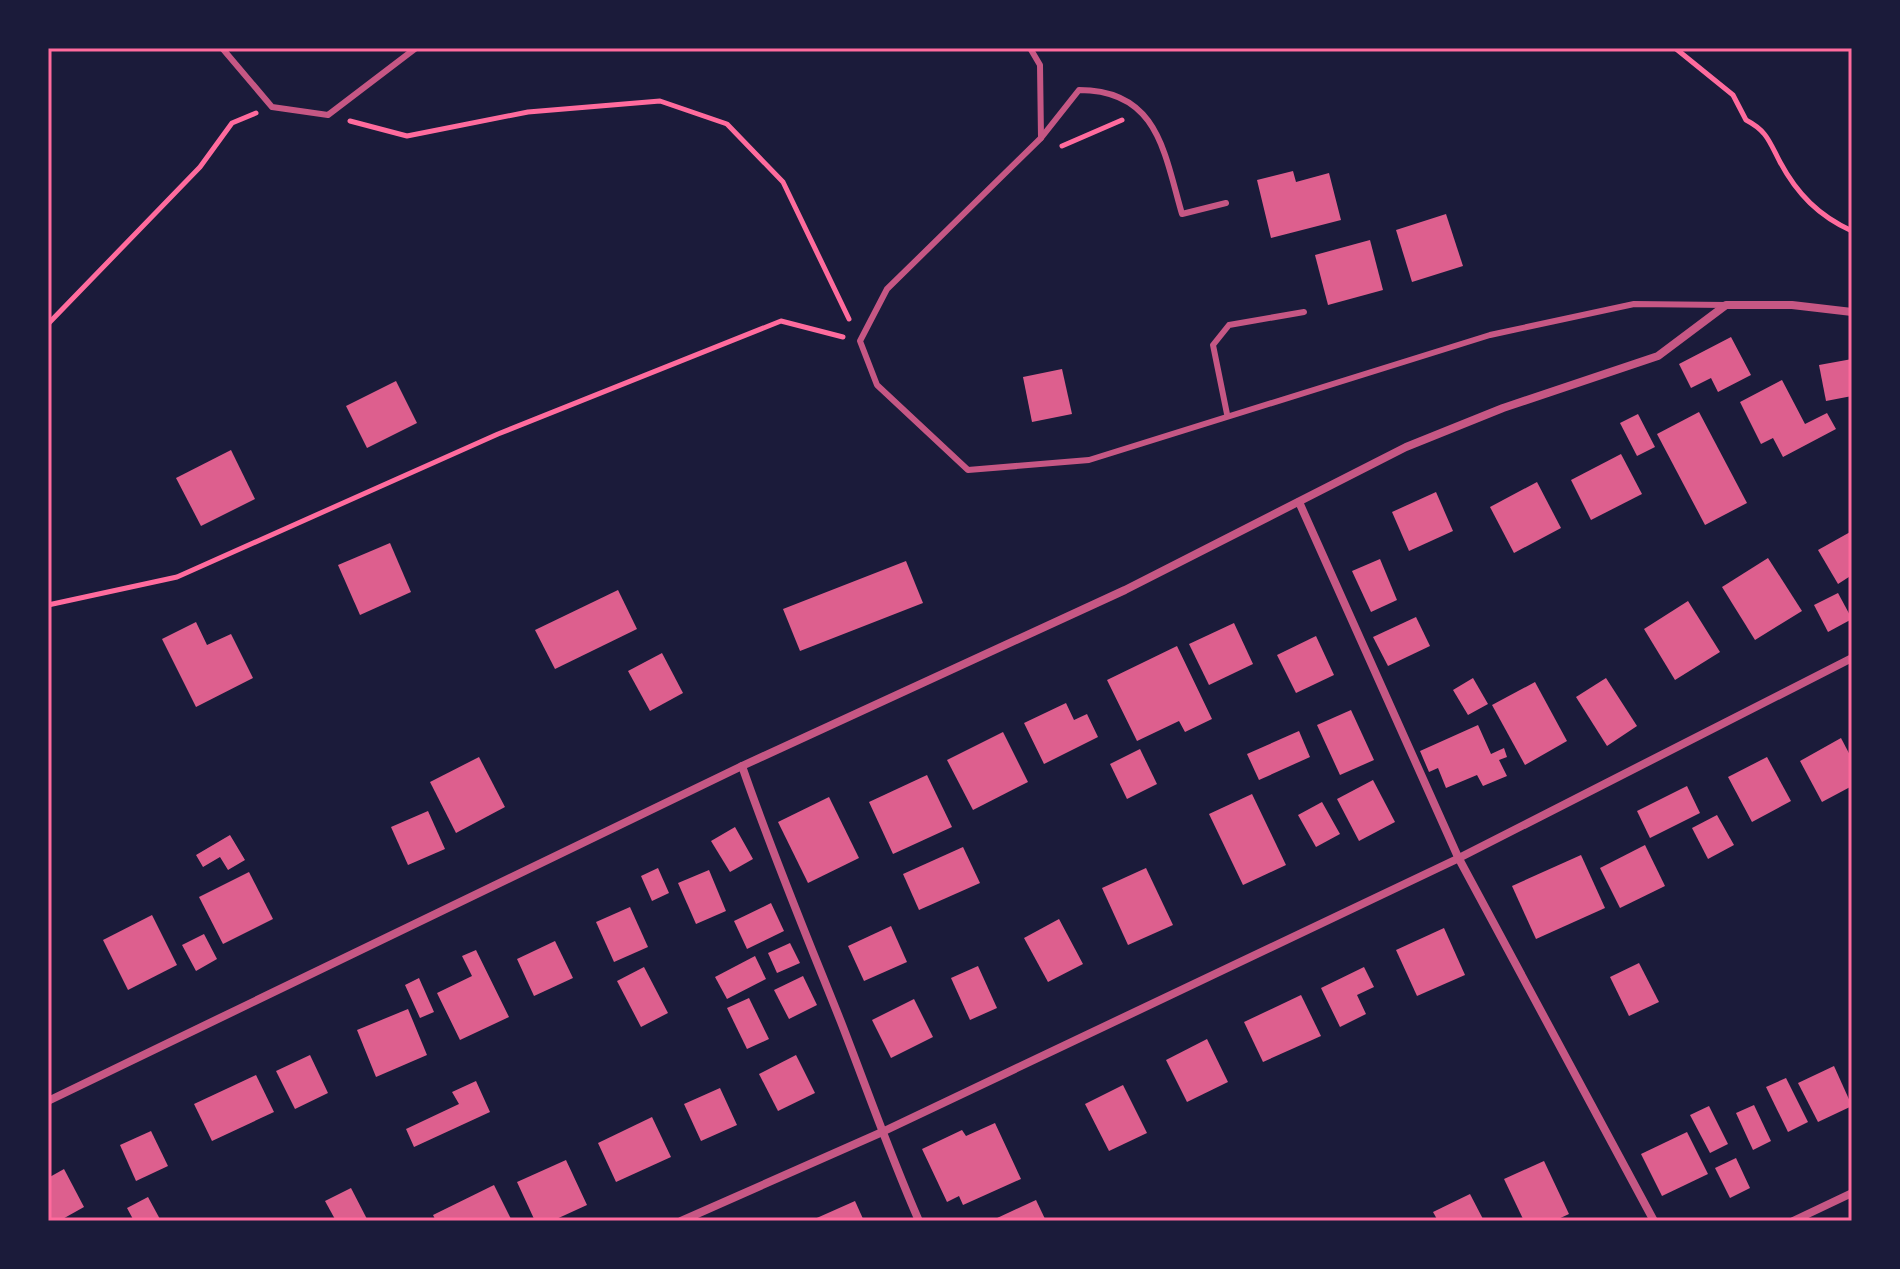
<svg xmlns="http://www.w3.org/2000/svg" width="1900" height="1269" viewBox="0 0 1900 1269" font-family="'Work Sans',sans-serif">
	<style>
		.building { fill: #dd5f8e }
		.lines { fill: none; stroke-linecap: round; stroke-linejoin: round }
		.path { stroke: #ff6b9d; stroke-width: 5 }
		.service { stroke: #c65784; stroke-width: 6 }
		.minor { stroke: #c65784; stroke-width: 8 }
		.neatline { fill: none; stroke: #ff6b9d; stroke-width: 3 }
	</style>
	<rect width="100%" height="100%" fill="#1b1b3a"/>
	<!-- building -->
	<g class="building">
		<polygon points="1293,171 1296,182 1329,173 1341,220 1271,238 1257,180"/>
		<polygon points="1446,214 1463,266 1412,282 1396,230"/>
		<polygon points="1370,240 1383,290 1328,305 1315,255"/>
		<polygon points="1731,337 1751,375 1718,392 1711,378 1691,388 1679,364"/>
		<polygon points="1852,359 1852,396 1826,401 1819,365"/>
		<polygon points="1062,369 1072,414 1032,422 1023,377"/>
		<polygon points="1782,380 1805,424 1827,413 1836,429 1783,457 1773,438 1761,444 1740,402"/>
		<polygon points="396,381 417,423 367,448 346,406"/>
		<polygon points="1699,412 1747,503 1705,525 1657,434"/>
		<polygon points="1638,414 1655,447 1637,456 1620,423"/>
		<polygon points="231,450 255,499 201,526 176,478"/>
		<polygon points="1621,454 1642,494 1591,520 1571,480"/>
		<polygon points="1537,482 1561,528 1514,553 1490,507"/>
		<polygon points="1436,492 1453,531 1409,551 1392,512"/>
		<polygon points="1852,531 1852,575 1838,584 1818,550"/>
		<polygon points="390,543 411,592 360,615 338,565"/>
		<polygon points="1768,558 1802,611 1755,640 1722,587"/>
		<polygon points="1380,559 1397,600 1371,612 1352,571"/>
		<polygon points="906,561 923,603 800,651 783,609"/>
		<polygon points="618,590 637,629 555,669 535,630"/>
		<polygon points="1838,593 1852,619 1828,632 1814,605"/>
		<polygon points="1688,601 1720,652 1675,680 1644,629"/>
		<polygon points="1416,617 1430,646 1388,666 1373,637"/>
		<polygon points="196,622 207,645 231,634 253,678 196,707 162,639"/>
		<polygon points="1234,623 1253,664 1209,685 1189,644"/>
		<polygon points="1316,636 1334,675 1296,693 1277,655"/>
		<polygon points="1177,646 1212,719 1185,732 1179,721 1137,741 1107,680"/>
		<polygon points="662,653 683,693 650,711 628,671"/>
		<polygon points="1473,678 1488,704 1468,715 1453,690"/>
		<polygon points="1606,678 1637,726 1607,746 1576,697"/>
		<polygon points="1535,682 1567,741 1525,765 1492,705"/>
		<polygon points="1066,703 1074,720 1087,714 1098,737 1044,764 1024,723"/>
		<polygon points="1351,710 1374,760 1340,775 1317,725"/>
		<polygon points="1478,725 1491,754 1504,748 1507,757 1499,760 1507,776 1483,786 1477,775 1446,788 1438,768 1429,772 1420,751"/>
		<polygon points="1299,731 1310,757 1259,780 1247,754"/>
		<polygon points="1003,732 1028,782 973,810 947,760"/>
		<polygon points="1841,738 1852,759 1852,786 1822,802 1800,761"/>
		<polygon points="1140,749 1157,784 1127,799 1110,764"/>
		<polygon points="479,757 505,807 456,833 430,782"/>
		<polygon points="1767,757 1791,801 1752,822 1728,777"/>
		<polygon points="927,775 952,827 893,854 869,802"/>
		<polygon points="1373,780 1395,822 1359,841 1337,799"/>
		<polygon points="1687,786 1700,813 1650,838 1637,811"/>
		<polygon points="1252,794 1286,865 1243,885 1209,814"/>
		<polygon points="829,797 859,858 808,883 778,822"/>
		<polygon points="1322,802 1340,834 1316,847 1298,815"/>
		<polygon points="428,811 445,849 408,865 391,827"/>
		<polygon points="1717,815 1734,845 1708,859 1692,828"/>
		<polygon points="735,827 753,859 730,872 711,841"/>
		<polygon points="230,835 245,860 228,870 220,857 203,867 196,855"/>
		<polygon points="1645,845 1665,886 1620,908 1600,868"/>
		<polygon points="963,847 980,883 919,910 903,874"/>
		<polygon points="1581,855 1605,908 1536,939 1512,886"/>
		<polygon points="658,868 669,893 652,901 641,876"/>
		<polygon points="1146,868 1173,925 1128,945 1102,888"/>
		<polygon points="709,870 726,911 696,924 678,883"/>
		<polygon points="249,872 273,919 223,944 199,897"/>
		<polygon points="771,903 784,931 747,949 734,921"/>
		<polygon points="630,907 648,947 614,962 596,922"/>
		<polygon points="152,915 177,965 128,990 103,940"/>
		<polygon points="1059,919 1083,964 1048,982 1024,938"/>
		<polygon points="891,926 907,962 864,981 848,946"/>
		<polygon points="1444,928 1465,975 1417,996 1396,950"/>
		<polygon points="204,934 217,959 196,971 182,945"/>
		<polygon points="555,941 573,978 534,996 517,959"/>
		<polygon points="790,943 800,963 777,973 768,953"/>
		<polygon points="476,950 509,1017 460,1040 437,993 472,976 462,956"/>
		<polygon points="755,956 766,979 727,999 715,977"/>
		<polygon points="1639,963 1659,1002 1629,1016 1610,977"/>
		<polygon points="978,966 997,1008 970,1020 951,978"/>
		<polygon points="644,967 668,1013 641,1027 617,981"/>
		<polygon points="1364,967 1374,987 1357,995 1366,1014 1340,1027 1321,988"/>
		<polygon points="803,976 817,1005 789,1019 774,990"/>
		<polygon points="419,978 434,1012 420,1018 405,985"/>
		<polygon points="1301,995 1321,1036 1263,1062 1244,1022"/>
		<polygon points="749,998 769,1039 747,1049 727,1008"/>
		<polygon points="914,999 933,1037 891,1058 872,1020"/>
		<polygon points="408,1009 427,1055 376,1077 357,1030"/>
		<polygon points="1207,1039 1228,1082 1187,1102 1166,1060"/>
		<polygon points="310,1055 328,1093 295,1109 276,1071"/>
		<polygon points="796,1055 815,1093 778,1111 759,1074"/>
		<polygon points="1834,1066 1852,1106 1818,1122 1798,1083"/>
		<polygon points="256,1075 274,1112 212,1141 194,1104"/>
		<polygon points="1786,1078 1808,1122 1788,1132 1766,1087"/>
		<polygon points="476,1081 490,1112 414,1147 406,1129 459,1104 452,1092"/>
		<polygon points="1123,1085 1147,1133 1109,1151 1085,1104"/>
		<polygon points="720,1088 737,1125 701,1141 684,1104"/>
		<polygon points="1754,1105 1771,1141 1753,1150 1736,1113"/>
		<polygon points="1709,1106 1728,1144 1710,1153 1690,1115"/>
		<polygon points="652,1117 671,1157 616,1182 598,1143"/>
		<polygon points="995,1123 1021,1179 963,1205 959,1196 947,1202 922,1149 962,1130 966,1136"/>
		<polygon points="151,1131 168,1166 136,1181 120,1145"/>
		<polygon points="1687,1132 1708,1174 1662,1196 1641,1154"/>
		<polygon points="1736,1158 1750,1188 1730,1198 1715,1168"/>
		<polygon points="566,1160 587,1205 552,1221 535,1221 517,1182"/>
		<polygon points="1544,1161 1569,1214 1554,1221 1524,1221 1504,1179"/>
		<polygon points="64,1169 84,1207 59,1221 50,1221 48,1178"/>
		<polygon points="494,1185 512,1221 436,1221 433,1215"/>
		<polygon points="351,1188 368,1221 336,1221 325,1201"/>
		<polygon points="1470,1194 1484,1221 1438,1221 1433,1212"/>
		<polygon points="148,1197 161,1221 134,1221 127,1208"/>
		<polygon points="1036,1200 1046,1221 996,1221 995,1219"/>
		<polygon points="855,1201 864,1221 810,1221"/>
	</g>
	<g class="lines">
		<!-- path -->
		<g class="path">
			<path d="M1675 48 1733 95 1746 120C1767 131 1769 141 1780 162 1797 194 1819 216 1852 231"/>
			<polyline points="350,121 407,136 528,112 660,101 727,124 783,182 849,319"/>
			<polyline points="1062,146 1122,120"/>
			<polyline points="48,324 200,167 232,123 256,113"/>
			<polyline points="48,605 177,577 498,434 781,321 843,337"/>
		</g>
		<!-- service -->
		<g class="service">
			<polyline points="222,48 272,107 328,115 416,48"/>
			<polyline points="1030,48 1040,65 1041,138 887,289 860,341 877,385 968,470 1089,460 1490,335 1634,304 1726,305"/>
			<path d="M1041 138 1079 90C1158 90 1164 152 1182 214L1226 203"/>
			<polyline points="1227,414 1213,345 1229,325 1304,312"/>
		</g>
		<!-- minor -->
		<g class="minor">
			<polyline points="1299,502 1458,857 1654,1221"/>
			<path d="M742 766C772 853 807 937 841 1022 867 1089 890 1155 919 1221"/>
			<polyline points="48,1101 742,766 1125,590 1406,447 1503,408 1658,356 1726,305 1792,305 1852,312"/>
			<polyline points="681,1221 880,1133 1455,860 1852,658"/>
			<polyline points="1793,1221 1852,1193"/>
		</g>
	</g>
	<!-- border -->
	<rect width="1900" height="1269" fill="none" stroke="#1b1b3a" stroke-width="100"/>
	<rect x="50" y="50" width="1800" height="1169" class="neatline"/>
</svg>
